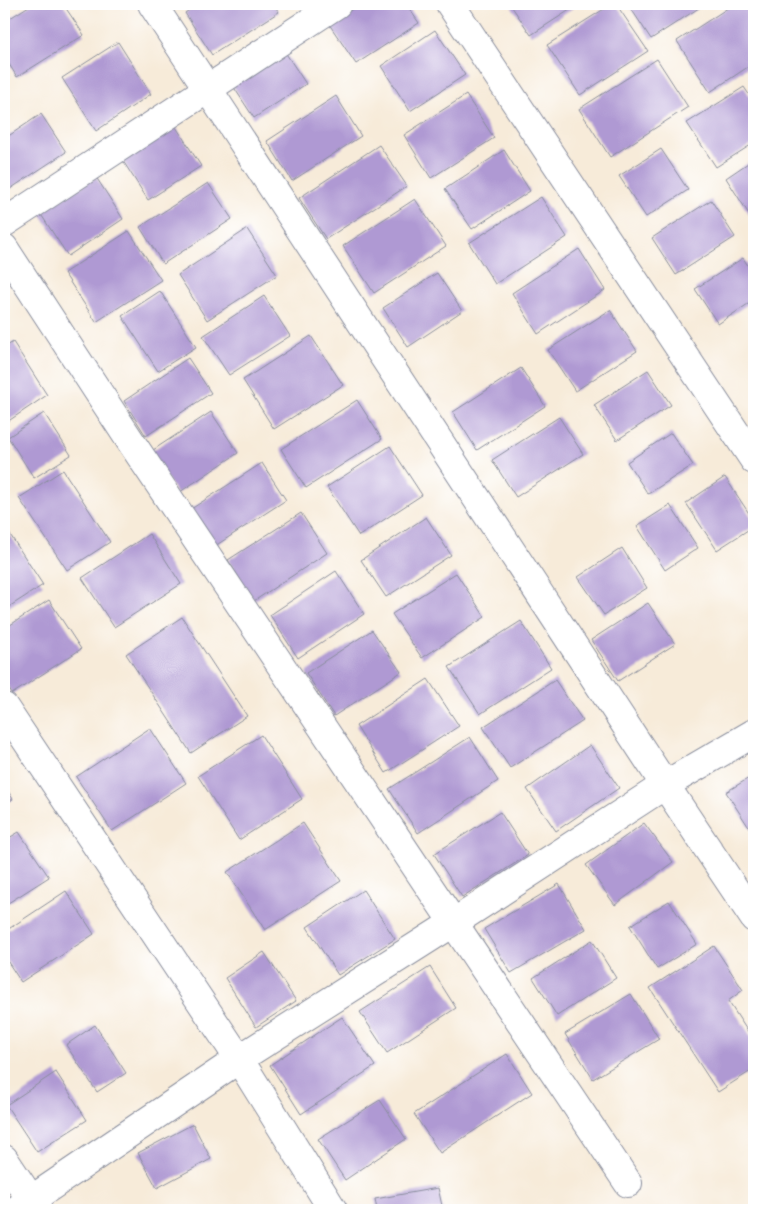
<svg xmlns="http://www.w3.org/2000/svg" width="758" height="1214" viewBox="0 0 758 1214" font-family="'Libre Bodoni',serif">
	<style>
		.building { fill: #af99d3 }
		.lines { fill: none; stroke-linecap: round; stroke-linejoin: round }
		.street-casing { stroke: #898d9c; stroke-width: 30 }
		.street { stroke: #fff; stroke-width: 28 }
	</style>
	<rect width="100%" height="100%" fill="#fff"/>
	<filter id="ink" filterUnits="userSpaceOnUse"><feTurbulence type="fractalNoise" baseFrequency=".02" numOctaves="2"/><feDisplacementMap in="SourceGraphic" scale="10" xChannelSelector="R" yChannelSelector="G"/><feConvolveMatrix kernelMatrix="1 2 1 2 8 2 1 2 1" color-interpolation-filters="sRGB"/></filter>
	<filter id="wash" filterUnits="userSpaceOnUse"><feTurbulence type="fractalNoise" baseFrequency=".0096" numOctaves="4" result="noise"/><feDisplacementMap in="SourceGraphic" scale="20" xChannelSelector="R" yChannelSelector="G"/><feGaussianBlur stdDeviation="1.12" result="paint"/><feColorMatrix in="noise" values="0 0 0 0 0 0 0 0 0 0 0 0 0 0 0 0 0 1.4 0 .05"/><feComposite in="paint" operator="in"/></filter>
	<g filter="url(#wash)">
		<rect width="100%" height="100%" fill="#f7ebd9"/>
		<g id="blocks">
			<!-- building -->
			<g class="building">
				<polygon points="32,4 63,4 84,35 17,77 4,56 4,22"/>
				<polygon points="198,4 273,4 279,12 212,55 185,13"/>
				<polygon points="360,4 406,4 419,23 356,64 329,24"/>
				<polygon points="510,4 579,4 531,35"/>
				<polygon points="612,4 616,4 648,51 580,95 547,45"/>
				<polygon points="628,4 705,4 651,39"/>
				<polygon points="734,4 748,4 754,13 754,63 710,92 677,41"/>
				<polygon points="435,30 465,75 410,111 381,66"/>
				<polygon points="118,42 151,94 96,131 62,78"/>
				<polygon points="283,49 306,84 254,118 231,83"/>
				<polygon points="657,59 688,107 610,157 579,109"/>
				<polygon points="744,87 754,102 754,143 716,167 687,123"/>
				<polygon points="466,95 494,138 431,178 404,135"/>
				<polygon points="336,96 361,136 292,181 267,141"/>
				<polygon points="41,114 66,152 4,193 4,139"/>
				<polygon points="176,127 201,166 148,200 123,161"/>
				<polygon points="379,145 407,186 326,239 299,198"/>
				<polygon points="661,149 688,190 646,217 619,176"/>
				<polygon points="504,150 530,191 472,229 445,189"/>
				<polygon points="754,159 754,222 726,178"/>
				<polygon points="96,177 123,219 68,256 40,213"/>
				<polygon points="208,183 232,219 163,264 140,227"/>
				<polygon points="541,197 567,237 495,284 469,243"/>
				<polygon points="415,199 446,246 374,293 343,246"/>
				<polygon points="711,200 735,237 676,275 652,238"/>
				<polygon points="247,229 277,275 207,320 178,275"/>
				<polygon points="129,231 161,280 96,322 64,273"/>
				<polygon points="579,249 605,290 538,334 512,293"/>
				<polygon points="743,258 754,275 754,300 718,324 695,289"/>
				<polygon points="437,273 462,311 408,347 383,308"/>
				<polygon points="160,291 196,347 158,371 122,316"/>
				<polygon points="264,296 290,336 229,375 203,336"/>
				<polygon points="610,310 637,351 575,391 548,350"/>
				<polygon points="311,336 343,385 274,429 243,380"/>
				<polygon points="13,342 47,395 4,424 4,348"/>
				<polygon points="188,358 211,393 146,436 124,401"/>
				<polygon points="521,368 545,406 477,450 453,412"/>
				<polygon points="648,370 671,405 617,440 594,405"/>
				<polygon points="357,400 382,439 306,488 281,449"/>
				<polygon points="211,412 238,453 177,494 150,452"/>
				<polygon points="44,413 71,455 34,478 8,437"/>
				<polygon points="559,417 583,454 516,497 492,460"/>
				<polygon points="671,433 693,465 648,494 627,462"/>
				<polygon points="390,446 422,495 359,536 327,487"/>
				<polygon points="262,463 286,500 215,546 191,509"/>
				<polygon points="63,470 110,542 67,570 19,498"/>
				<polygon points="725,477 754,521 754,526 717,550 686,503"/>
				<polygon points="670,505 698,548 665,570 637,526"/>
				<polygon points="301,513 327,553 254,601 228,560"/>
				<polygon points="426,517 451,555 386,597 361,560"/>
				<polygon points="7,530 43,585 4,610 4,532"/>
				<polygon points="149,534 181,584 114,627 82,578"/>
				<polygon points="622,548 647,588 604,615 578,577"/>
				<polygon points="336,571 364,614 298,658 270,615"/>
				<polygon points="456,573 485,617 422,658 392,614"/>
				<polygon points="49,600 81,649 12,694 4,681 4,629"/>
				<polygon points="648,603 675,644 618,681 591,640"/>
				<polygon points="182,617 247,716 191,753 126,654"/>
				<polygon points="521,621 551,668 480,714 449,667"/>
				<polygon points="372,630 401,672 334,716 306,673"/>
				<polygon points="428,679 459,726 386,773 356,726"/>
				<polygon points="555,680 583,721 510,768 483,727"/>
				<polygon points="150,728 186,783 112,831 76,777"/>
				<polygon points="261,735 302,799 239,840 198,776"/>
				<polygon points="470,737 498,781 418,833 389,789"/>
				<polygon points="590,745 619,788 556,831 527,789"/>
				<polygon points="754,775 754,826 750,829 726,792"/>
				<polygon points="4,785 13,799 4,805"/>
				<polygon points="500,812 528,855 462,897 434,854"/>
				<polygon points="303,823 341,881 265,930 227,872"/>
				<polygon points="644,823 673,862 615,905 586,865"/>
				<polygon points="19,832 49,877 5,905 4,903 4,841"/>
				<polygon points="559,884 586,929 511,973 484,929"/>
				<polygon points="363,890 395,939 338,975 307,927"/>
				<polygon points="66,891 94,934 21,982 4,956 4,932"/>
				<polygon points="669,901 697,944 657,969 630,926"/>
				<polygon points="592,940 616,978 557,1016 533,978"/>
				<polygon points="714,946 743,990 728,1001 754,1041 754,1069 718,1092 650,988"/>
				<polygon points="264,952 296,1001 256,1027 225,978"/>
				<polygon points="430,967 456,1008 387,1053 360,1012"/>
				<polygon points="631,994 659,1039 593,1079 565,1034"/>
				<polygon points="342,1017 375,1066 301,1114 270,1065"/>
				<polygon points="95,1025 126,1073 97,1092 66,1045"/>
				<polygon points="507,1054 532,1093 440,1153 414,1114"/>
				<polygon points="56,1072 87,1120 37,1152 6,1105"/>
				<polygon points="380,1100 406,1139 345,1180 318,1139"/>
				<polygon points="193,1124 211,1159 157,1188 138,1153"/>
				<polygon points="438,1188 443,1210 377,1210 375,1199"/>
			</g>
		</g>
	</g>
	<g filter="url(#ink)">
		<use href="#blocks" fill-opacity="0" stroke="#898d9c" stroke-width="1"/>
		<g class="lines">
			<defs>
				<g id="street">
					<polyline points="152,4 665,785 754,918"/>
					<polyline points="450,4 754,460"/>
					<polyline points="4,223 337,4"/>
					<polyline points="4,248 131,442 628,1183"/>
					<polyline points="4,707 239,1059 333,1210"/>
					<polyline points="4,1159 38,1210"/>
					<polyline points="16,1210 239,1059 453,923 665,785 754,733"/>
				</g>
			</defs>
			<!-- street casing -->
			<use href="#street" class="street-casing"/>
			<!-- street -->
			<use href="#street" class="street"/>
		</g>
	</g>
	<!-- margin -->
	<rect width="758" height="1214" fill="none" stroke="#fff" stroke-width="20"/>
</svg>
